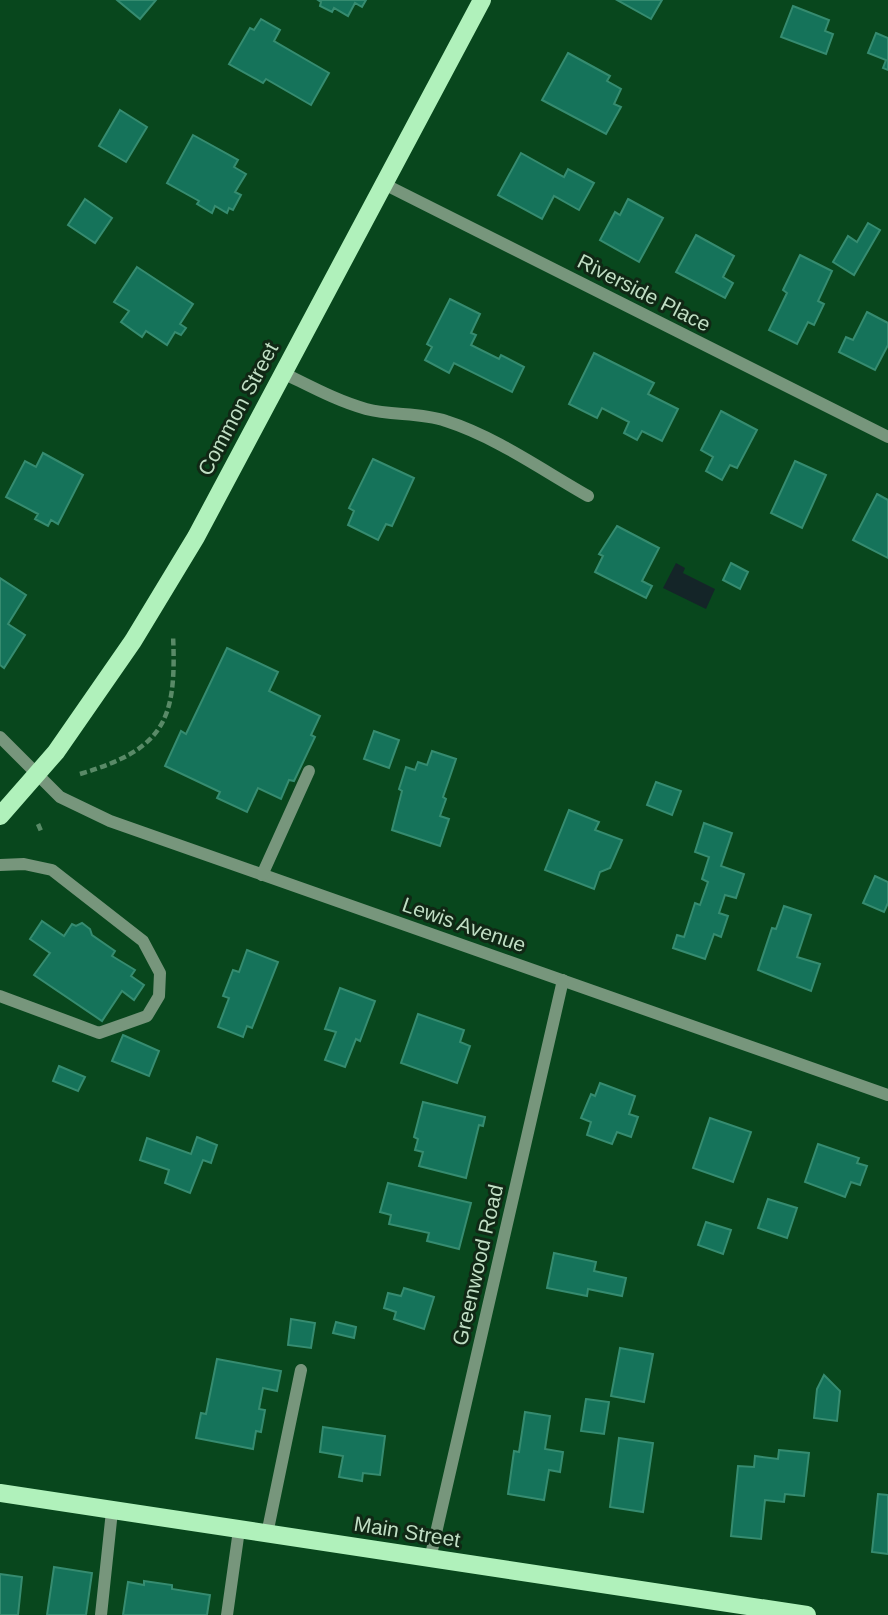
<svg xmlns="http://www.w3.org/2000/svg" width="888" height="1615" viewBox="0 0 888 1615" font-family="Arial,sans-serif">
	<style>
		.water { fill: #142528 }
		.building { fill: #15735a; stroke: #368c70; stroke-width: 2 }
		.lines { fill: none; stroke-linecap: round; stroke-linejoin: round }
		.path { stroke: #598a67; stroke-width: 4.5; stroke-dasharray: 7 3.5; stroke-linecap: butt }
		.minor { stroke: #77967c; stroke-width: 12 }
		.major { stroke: #b0f1bb; stroke-width: 18 }
		.labels { text-anchor: middle; stroke-width: 6; stroke-linejoin: round; paint-order: stroke }
		.street-label { font-size: 21px; fill: #c0dec4; stroke: #102815 }
	</style>
	<rect width="100%" height="100%" fill="#08471d"/>
	<!-- water -->
	<polygon class="water" points="676,563 685,568 683,573 715,589 706,609 663,588"/>
	<!-- building -->
	<g class="building">
		<polygon points="117,0 156,0 140,19"/>
		<polygon points="318,0 366,0 362,7 355,3 348,16 334,8 332,12 320,6 321,2"/>
		<polygon points="617,0 662,0 651,19"/>
		<polygon points="793,6 829,20 825,31 833,34 826,54 781,37"/>
		<polygon points="261,19 280,30 274,41 329,73 311,105 266,79 263,83 229,64 250,28 254,30"/>
		<polygon points="876,33 888,38 888,70 883,68 886,60 868,53"/>
		<polygon points="568,53 610,76 607,81 621,89 614,104 621,107 606,134 542,100"/>
		<polygon points="120,110 147,127 126,162 99,146"/>
		<polygon points="193,135 238,160 234,167 246,174 235,192 241,195 233,210 229,208 227,213 215,206 212,213 197,204 199,201 167,183"/>
		<polygon points="521,153 564,177 568,169 594,183 579,210 554,196 542,219 498,195"/>
		<polygon points="85,199 112,218 95,243 68,225"/>
		<polygon points="628,199 663,218 639,262 600,240 615,212 620,215"/>
		<polygon points="868,223 880,230 854,275 833,262 848,236 857,242"/>
		<polygon points="696,235 734,256 723,277 733,283 725,298 676,272"/>
		<polygon points="800,255 832,271 818,301 824,304 814,325 808,322 797,344 769,330 787,293 783,290"/>
		<polygon points="137,267 193,304 180,324 186,328 181,335 175,332 167,345 146,331 142,337 121,322 129,311 114,302"/>
		<polygon points="450,299 480,314 471,333 476,335 471,345 499,359 501,355 524,367 512,392 454,363 449,373 425,360 432,347 427,344"/>
		<polygon points="867,312 888,323 888,345 875,370 839,352 846,337 853,340"/>
		<polygon points="594,353 654,383 648,394 678,409 662,441 642,431 637,440 624,433 629,422 602,408 597,418 569,404"/>
		<polygon points="721,411 757,430 737,468 730,465 722,480 706,471 713,457 701,450"/>
		<polygon points="43,453 83,475 58,524 51,520 48,526 35,519 38,514 6,497 25,461 36,467"/>
		<polygon points="373,459 414,478 392,526 386,524 378,540 348,525 354,511 349,508"/>
		<polygon points="795,461 826,475 802,528 771,513"/>
		<polygon points="877,494 888,500 888,558 853,540"/>
		<polygon points="617,526 659,548 642,581 652,586 646,598 595,572 603,556 599,554"/>
		<polygon points="731,563 748,572 740,589 723,580"/>
		<polygon points="0,578 26,595 8,624 25,635 4,668 0,665"/>
		<polygon points="227,648 278,672 269,691 320,716 311,735 315,737 294,781 289,780 281,799 258,788 247,812 217,798 220,792 165,766 181,731 186,734"/>
		<polygon points="374,731 399,740 389,768 364,759"/>
		<polygon points="432,751 456,759 443,797 446,799 440,816 449,819 440,846 392,830 402,791 399,789 406,767 415,770 418,762 427,765"/>
		<polygon points="656,782 681,791 672,815 647,805"/>
		<polygon points="569,810 599,822 595,830 622,840 610,868 600,872 594,889 545,870"/>
		<polygon points="704,823 732,833 721,866 744,874 736,898 725,895 719,913 728,916 721,937 714,934 705,959 673,948 677,935 684,937 695,903 700,905 708,882 702,879 709,857 695,852"/>
		<polygon points="875,876 888,882 888,903 884,912 863,903"/>
		<polygon points="784,906 811,915 797,957 820,964 811,991 758,970 772,928 776,929"/>
		<polygon points="42,921 64,936 72,924 76,926 82,923 90,929 92,935 115,951 112,956 135,970 131,976 144,985 134,1000 122,991 102,1021 34,975 50,953 30,939"/>
		<polygon points="247,950 278,962 252,1028 247,1026 243,1037 218,1027 229,998 223,996 233,970 239,972"/>
		<polygon points="340,988 375,1001 360,1041 356,1039 345,1067 325,1060 336,1032 325,1029"/>
		<polygon points="418,1014 464,1030 460,1042 470,1046 457,1083 401,1063"/>
		<polygon points="123,1035 159,1051 149,1076 112,1061"/>
		<polygon points="59,1066 85,1077 78,1091 53,1081"/>
		<polygon points="600,1083 635,1096 629,1114 638,1117 631,1137 617,1132 612,1144 587,1135 591,1122 581,1118 591,1094 595,1096"/>
		<polygon points="423,1102 485,1117 483,1126 479,1125 466,1178 419,1166 423,1152 415,1150 418,1139 414,1137"/>
		<polygon points="710,1118 751,1132 733,1182 693,1168"/>
		<polygon points="197,1137 217,1145 211,1163 203,1160 190,1193 165,1183 169,1170 140,1160 147,1138 191,1154"/>
		<polygon points="818,1144 859,1158 857,1163 867,1166 860,1185 851,1182 845,1197 805,1182"/>
		<polygon points="388,1183 471,1203 459,1249 427,1241 429,1233 389,1224 391,1215 380,1212"/>
		<polygon points="768,1199 797,1208 787,1238 758,1228"/>
		<polygon points="706,1222 731,1230 723,1254 698,1245"/>
		<polygon points="554,1253 596,1262 594,1271 626,1278 622,1296 588,1289 587,1296 547,1288"/>
		<polygon points="404,1288 434,1297 424,1329 394,1319 396,1312 384,1308 388,1293 401,1296"/>
		<polygon points="291,1319 315,1323 311,1348 288,1345"/>
		<polygon points="336,1322 356,1327 354,1338 333,1333"/>
		<polygon points="620,1348 653,1354 644,1402 611,1396"/>
		<polygon points="217,1359 281,1371 277,1391 263,1388 259,1409 265,1410 261,1432 256,1431 253,1449 196,1438 201,1413 206,1414"/>
		<polygon points="824,1375 840,1391 837,1421 814,1418 817,1389"/>
		<polygon points="586,1399 609,1402 604,1434 581,1431"/>
		<polygon points="525,1412 550,1416 545,1449 563,1452 560,1472 549,1470 544,1500 508,1494 514,1451 519,1452"/>
		<polygon points="323,1427 385,1436 380,1475 363,1473 362,1481 339,1477 343,1456 320,1452"/>
		<polygon points="619,1438 653,1443 643,1512 610,1507"/>
		<polygon points="779,1450 809,1453 804,1496 785,1494 784,1502 765,1500 761,1539 731,1536 738,1466 754,1467 755,1456 778,1459"/>
		<polygon points="878,1494 888,1495 888,1554 872,1552"/>
		<polygon points="54,1567 92,1573 86,1615 47,1615"/>
		<polygon points="0,1574 22,1577 18,1615 0,1615"/>
		<polygon points="144,1581 172,1585 172,1589 210,1595 207,1615 123,1615 128,1582 144,1585"/>
	</g>
	<g class="lines">
		<!-- path -->
		<g class="path">
			<path d="M80 774C164 749 177 721 173 635"/>
			<polyline points="38,824 41,831"/>
		</g>
		<!-- minor -->
		<g class="minor">
			<polyline points="384,184 888,437"/>
			<path d="M283 373C310 386 337 401 366 409 392 416 420 412 446 421 496 437 542 470 588 496"/>
			<polyline points="0,737 60,797 110,821 888,1095"/>
			<polyline points="0,865 24,864 52,870 143,941 160,973 159,996 147,1016 99,1033 0,996"/>
			<polyline points="262,875 309,771"/>
			<polyline points="267,1534 301,1370"/>
			<polyline points="430,1559 563,980"/>
			<polyline points="101,1615 112,1511"/>
			<polyline points="227,1615 239,1530"/>
		</g>
		<!-- major -->
		<g class="major">
			<polyline points="0,816 56,752 133,641 196,537 482,0"/>
			<polyline points="0,1493 807,1615"/>
		</g>
	</g>
	<g class="labels">
		<!-- street labels -->
		<g class="street-label">
			<text transform="translate(644 293) rotate(27)" y="7">Riverside Place</text>
			<text transform="translate(238 409) rotate(-62)" y="7">Common Street</text>
			<text transform="translate(464 925) rotate(19)" y="7">Lewis Avenue</text>
			<text transform="translate(478 1265) rotate(-77)" y="7">Greenwood Road</text>
			<text transform="translate(407 1532) rotate(9)" y="7">Main Street</text>
		</g>
	</g>
</svg>
